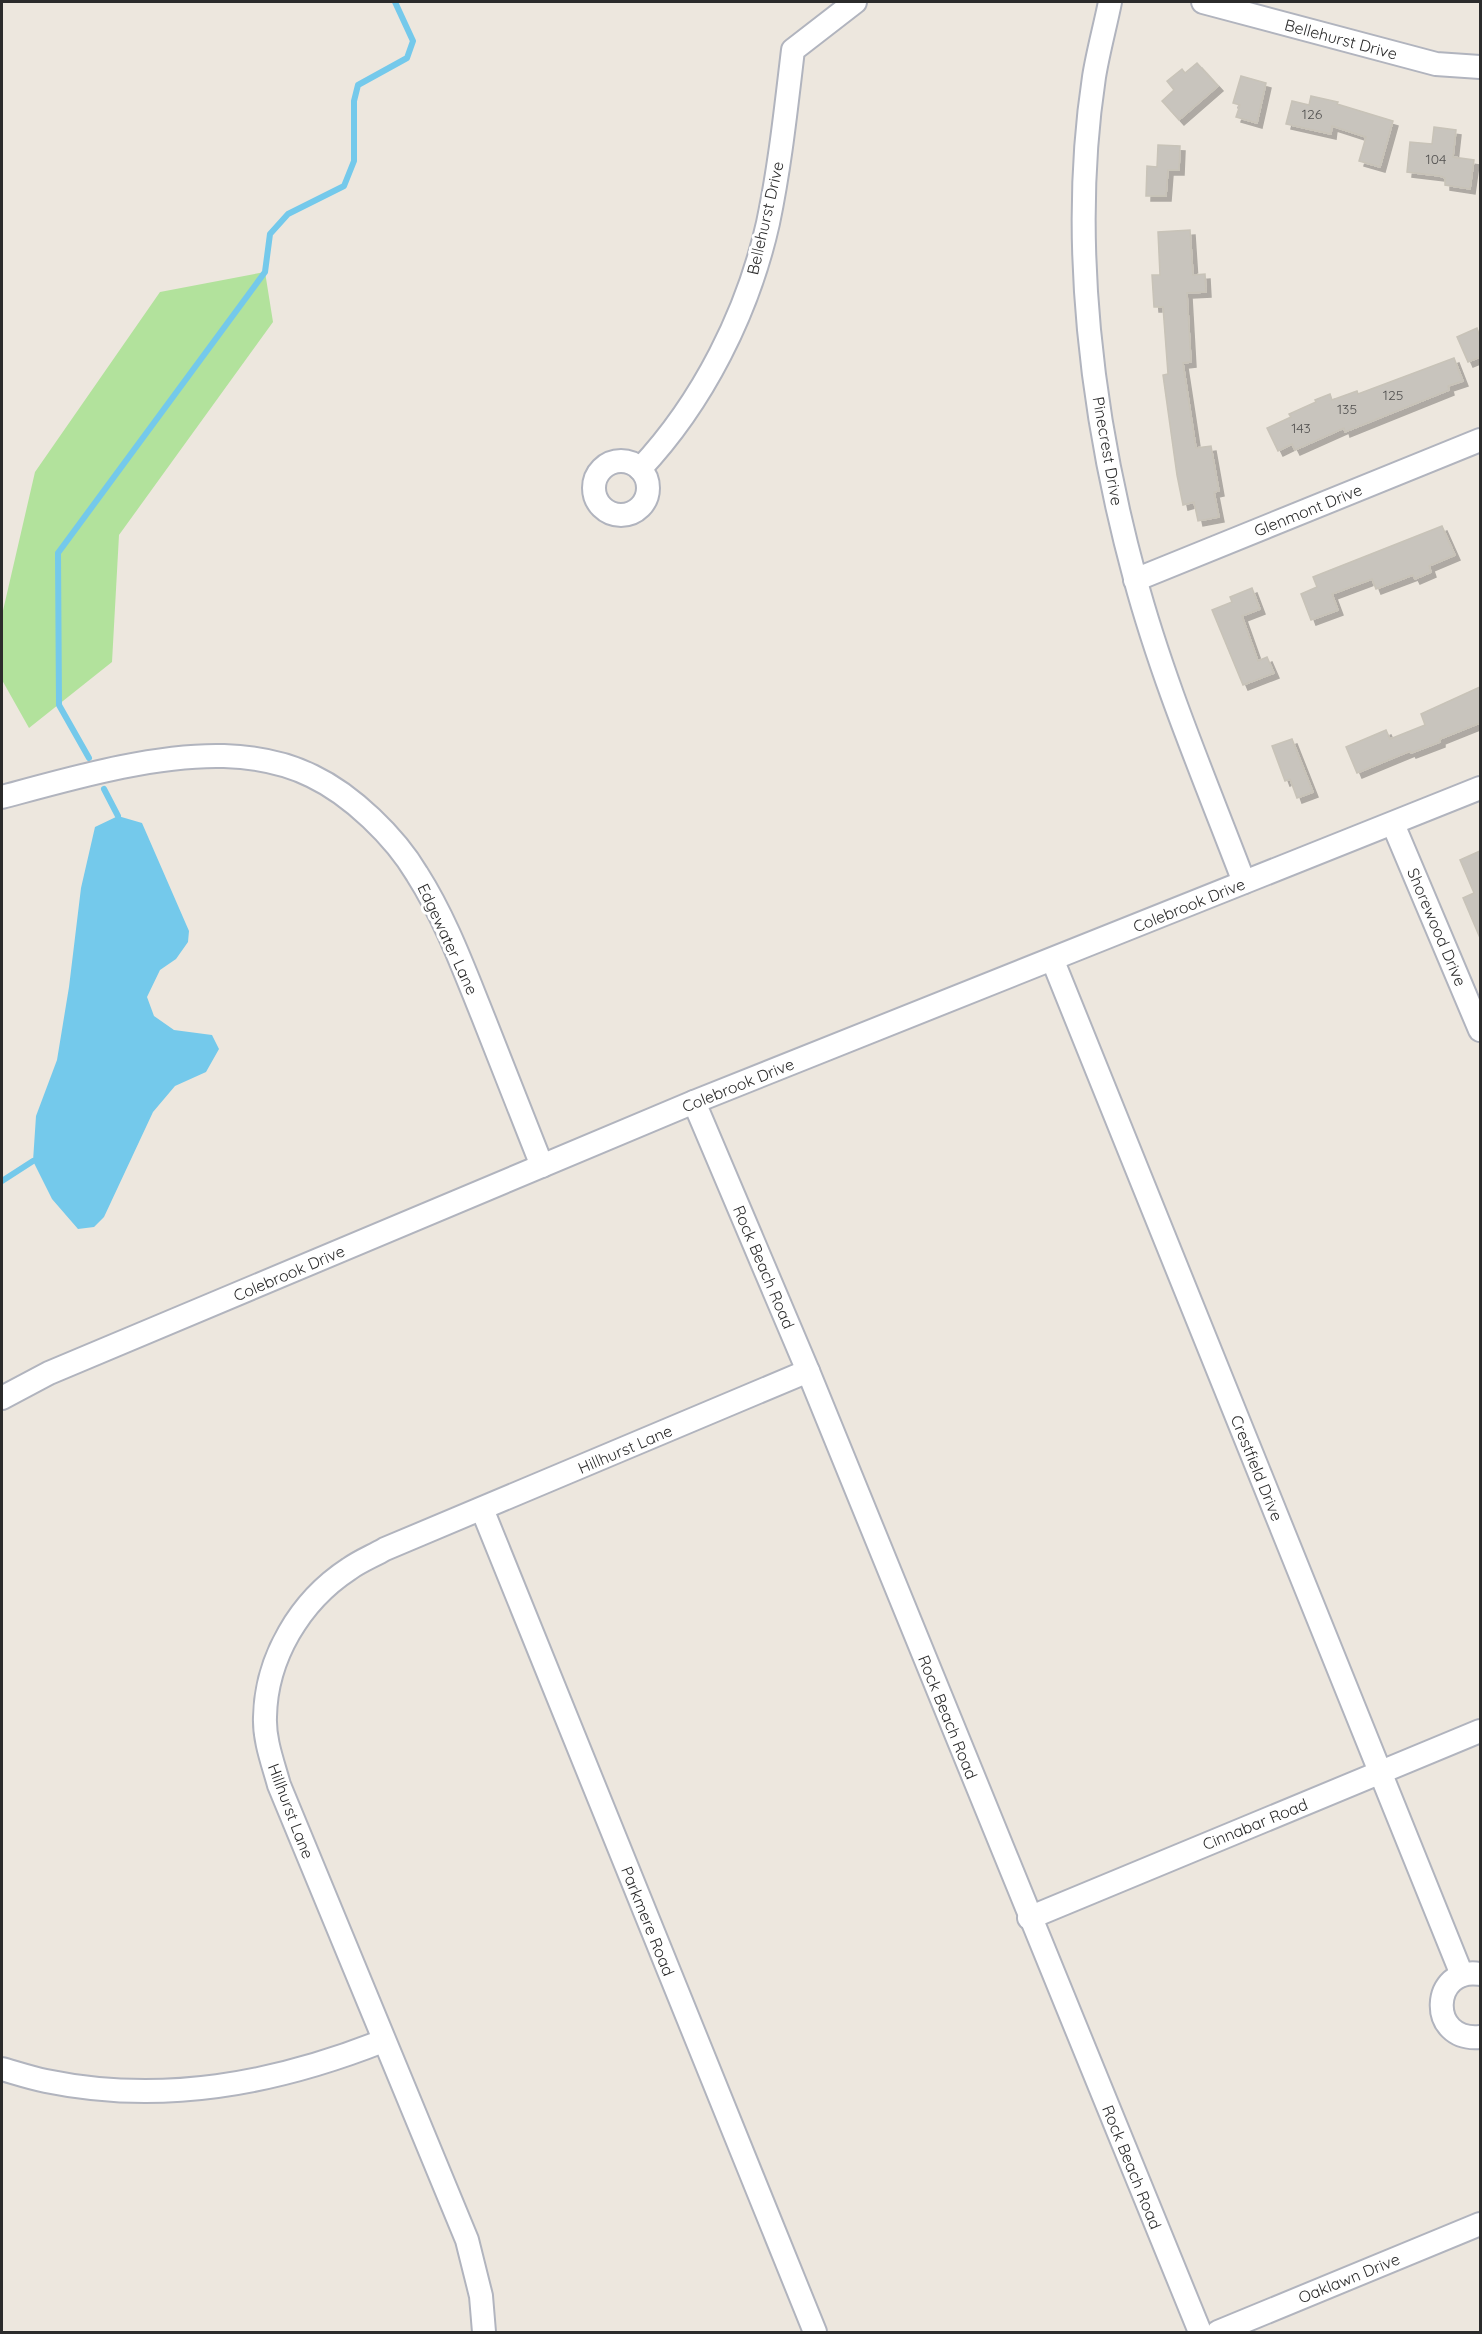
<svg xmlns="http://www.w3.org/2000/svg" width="1482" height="2334" viewBox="0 0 1482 2334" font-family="Quicksand,sans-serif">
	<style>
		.green { fill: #b2e29c }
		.water { fill: #74c9eb }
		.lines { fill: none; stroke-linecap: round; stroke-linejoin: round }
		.stream { stroke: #74c9eb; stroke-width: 6 }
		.building { fill: #c8c4bd; stroke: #c8c3b8; stroke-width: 1.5; filter: url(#shadow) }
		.minor-casing { stroke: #b1b4be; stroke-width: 26 }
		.minor { stroke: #fff; stroke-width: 22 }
		.labels { text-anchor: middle; stroke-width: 6; stroke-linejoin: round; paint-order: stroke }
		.number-label { font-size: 14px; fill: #525150 }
		.street-label { font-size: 16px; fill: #2b2b2b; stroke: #fff }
	</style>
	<defs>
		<filter id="shadow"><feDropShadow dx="5" dy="5" stdDeviation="0" flood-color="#0004"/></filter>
	</defs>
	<rect width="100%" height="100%" fill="#ede7de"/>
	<!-- green -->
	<polygon class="green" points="265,272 273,322 119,535 112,662 29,728 2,680 2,615 35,472 160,292"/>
	<!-- water -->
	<polygon class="water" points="118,816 142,823 189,931 188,942 176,959 160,970 147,997 154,1016 174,1030 212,1035 219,1049 206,1072 175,1086 153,1112 104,1217 94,1227 78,1229 52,1199 33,1161 36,1116 57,1060 69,987 81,888 95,827"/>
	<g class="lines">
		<!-- stream -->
		<g class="stream">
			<polyline points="89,758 59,705 58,553 265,272 270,234 288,214 344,186 354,161 354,101 358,85 407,58 413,41 395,2"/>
			<polyline points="104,789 118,816"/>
			<polyline points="2,1181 33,1161"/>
		</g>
	</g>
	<!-- building -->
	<g class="building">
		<polygon points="1197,63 1218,86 1179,120 1162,101 1174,90 1167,81 1182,69 1185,73"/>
		<polygon points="1241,76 1266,83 1257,123 1236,117 1240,105 1233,103"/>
		<polygon points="1311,96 1338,102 1337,104 1393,121 1380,167 1359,161 1366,137 1332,126 1331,134 1286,124 1292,101 1309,105"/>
		<polygon points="1434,127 1456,130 1453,157 1474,160 1470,189 1445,185 1445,178 1440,176 1407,172 1410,142 1432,144"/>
		<polygon points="1158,145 1180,146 1179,170 1168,170 1166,196 1146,196 1147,166 1157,167"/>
		<polygon points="1190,230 1193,275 1205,274 1206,292 1187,293 1191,362 1183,363 1196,448 1211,446 1219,491 1214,492 1219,517 1198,521 1194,502 1183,505 1177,475 1163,375 1168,374 1163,307 1154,307 1152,275 1160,275 1158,232"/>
		<polygon points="1477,328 1480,337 1480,357 1468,362 1457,337"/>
		<polygon points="1454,358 1463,381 1448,386 1449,390 1345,432 1344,428 1295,450 1292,444 1278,451 1267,428 1291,417 1289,414 1316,402 1315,400 1330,394 1332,400 1357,391 1358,394"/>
		<polygon points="1442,526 1455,555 1429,566 1431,572 1415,579 1413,575 1376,589 1372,579 1332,594 1338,610 1311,620 1301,594 1317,587 1313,577"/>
		<polygon points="1252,588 1260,609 1242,616 1258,661 1267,657 1274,673 1243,685 1212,610 1232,602 1230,597"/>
		<polygon points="1480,687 1480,723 1440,739 1440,742 1411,753 1410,751 1357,773 1346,747 1386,730 1390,739 1425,725 1421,714"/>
		<polygon points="1292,739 1313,792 1297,798 1290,779 1285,781 1272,746"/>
		<polygon points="1480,851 1480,938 1463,898 1474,893 1460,860"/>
	</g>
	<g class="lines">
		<defs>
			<g id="minor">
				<path d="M1110 2C1105 27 1098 52 1094 77 1069 241 1092 420 1135 578 1163 682 1206 782 1244 882"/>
				<polyline points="1203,2 1436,64 1480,67"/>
				<circle cx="621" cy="488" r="27"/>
				<path d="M640 469C703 402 748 312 768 223 780 166 786 108 793 50L855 2"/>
				<polyline points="1135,580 1480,440"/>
				<path d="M2 797C69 779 154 754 224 756 253 757 286 763 312 776 352 795 395 837 417 874 445 918 463 967 482 1014 502 1065 522 1116 542 1166"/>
				<polyline points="1393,824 1480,1030"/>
				<polyline points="1053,961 1462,1975"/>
				<polyline points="694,1102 808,1371 1200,2332"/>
				<polyline points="2,1398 49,1373 694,1102 1480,788"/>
				<polyline points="482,1509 815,2332"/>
				<polyline points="1029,1918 1480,1731"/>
				<path d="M1480 1974C1431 1966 1427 2042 1480 2037"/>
				<path d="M2 2069C16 2073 31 2078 46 2081 162 2105 274 2084 383 2041"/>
				<path d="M484 2332 481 2296 467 2240 279 1785C273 1763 264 1740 265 1717 266 1658 300 1601 349 1569 360 1561 373 1556 385 1549L808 1371"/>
				<polyline points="1218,2332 1480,2224"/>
			</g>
		</defs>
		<!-- minor casing -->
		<use href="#minor" class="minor-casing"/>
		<!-- minor -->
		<use href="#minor" class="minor"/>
	</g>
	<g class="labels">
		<!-- number labels -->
		<g class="number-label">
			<text x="1312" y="119">126</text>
			<text x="1436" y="164">104</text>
			<text x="1393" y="400">125</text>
			<text x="1347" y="414">135</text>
			<text x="1301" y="433">143</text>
		</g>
		<!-- street labels -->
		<g class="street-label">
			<text transform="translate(1341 39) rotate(15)" y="6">Bellehurst Drive</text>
			<text transform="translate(765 218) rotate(-77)" y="6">Bellehurst Drive</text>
			<text transform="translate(1108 451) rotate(80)" y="6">Pinecrest Drive</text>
			<text transform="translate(1308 510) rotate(-22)" y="6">Glenmont Drive</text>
			<text transform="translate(1189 905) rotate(-22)" y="6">Colebrook Drive</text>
			<text transform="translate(1437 927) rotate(67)" y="6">Shorewood Drive</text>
			<text transform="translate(448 939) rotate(65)" y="6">Edgewater Lane</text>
			<text transform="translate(738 1085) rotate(-22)" y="6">Colebrook Drive</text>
			<text transform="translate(764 1267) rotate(67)" y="6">Rock Beach Road</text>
			<text transform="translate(289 1273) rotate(-23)" y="6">Colebrook Drive</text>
			<text transform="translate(625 1449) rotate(-23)" y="6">Hillhurst Lane</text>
			<text transform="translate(1257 1468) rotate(68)" y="6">Crestfield Drive</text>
			<text transform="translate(948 1717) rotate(68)" y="6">Rock Beach Road</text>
			<text transform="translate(291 1811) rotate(69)" y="6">Hillhurst Lane</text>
			<text transform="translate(1255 1824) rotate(-22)" y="6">Cinnabar Road</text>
			<text transform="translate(648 1921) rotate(68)" y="6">Parkmere Road</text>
			<text transform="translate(1132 2167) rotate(68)" y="6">Rock Beach Road</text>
			<text transform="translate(1349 2278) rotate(-22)" y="6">Oaklawn Drive</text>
		</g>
	</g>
	<!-- border -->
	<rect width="1482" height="2334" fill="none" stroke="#2b2b2b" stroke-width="6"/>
</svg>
